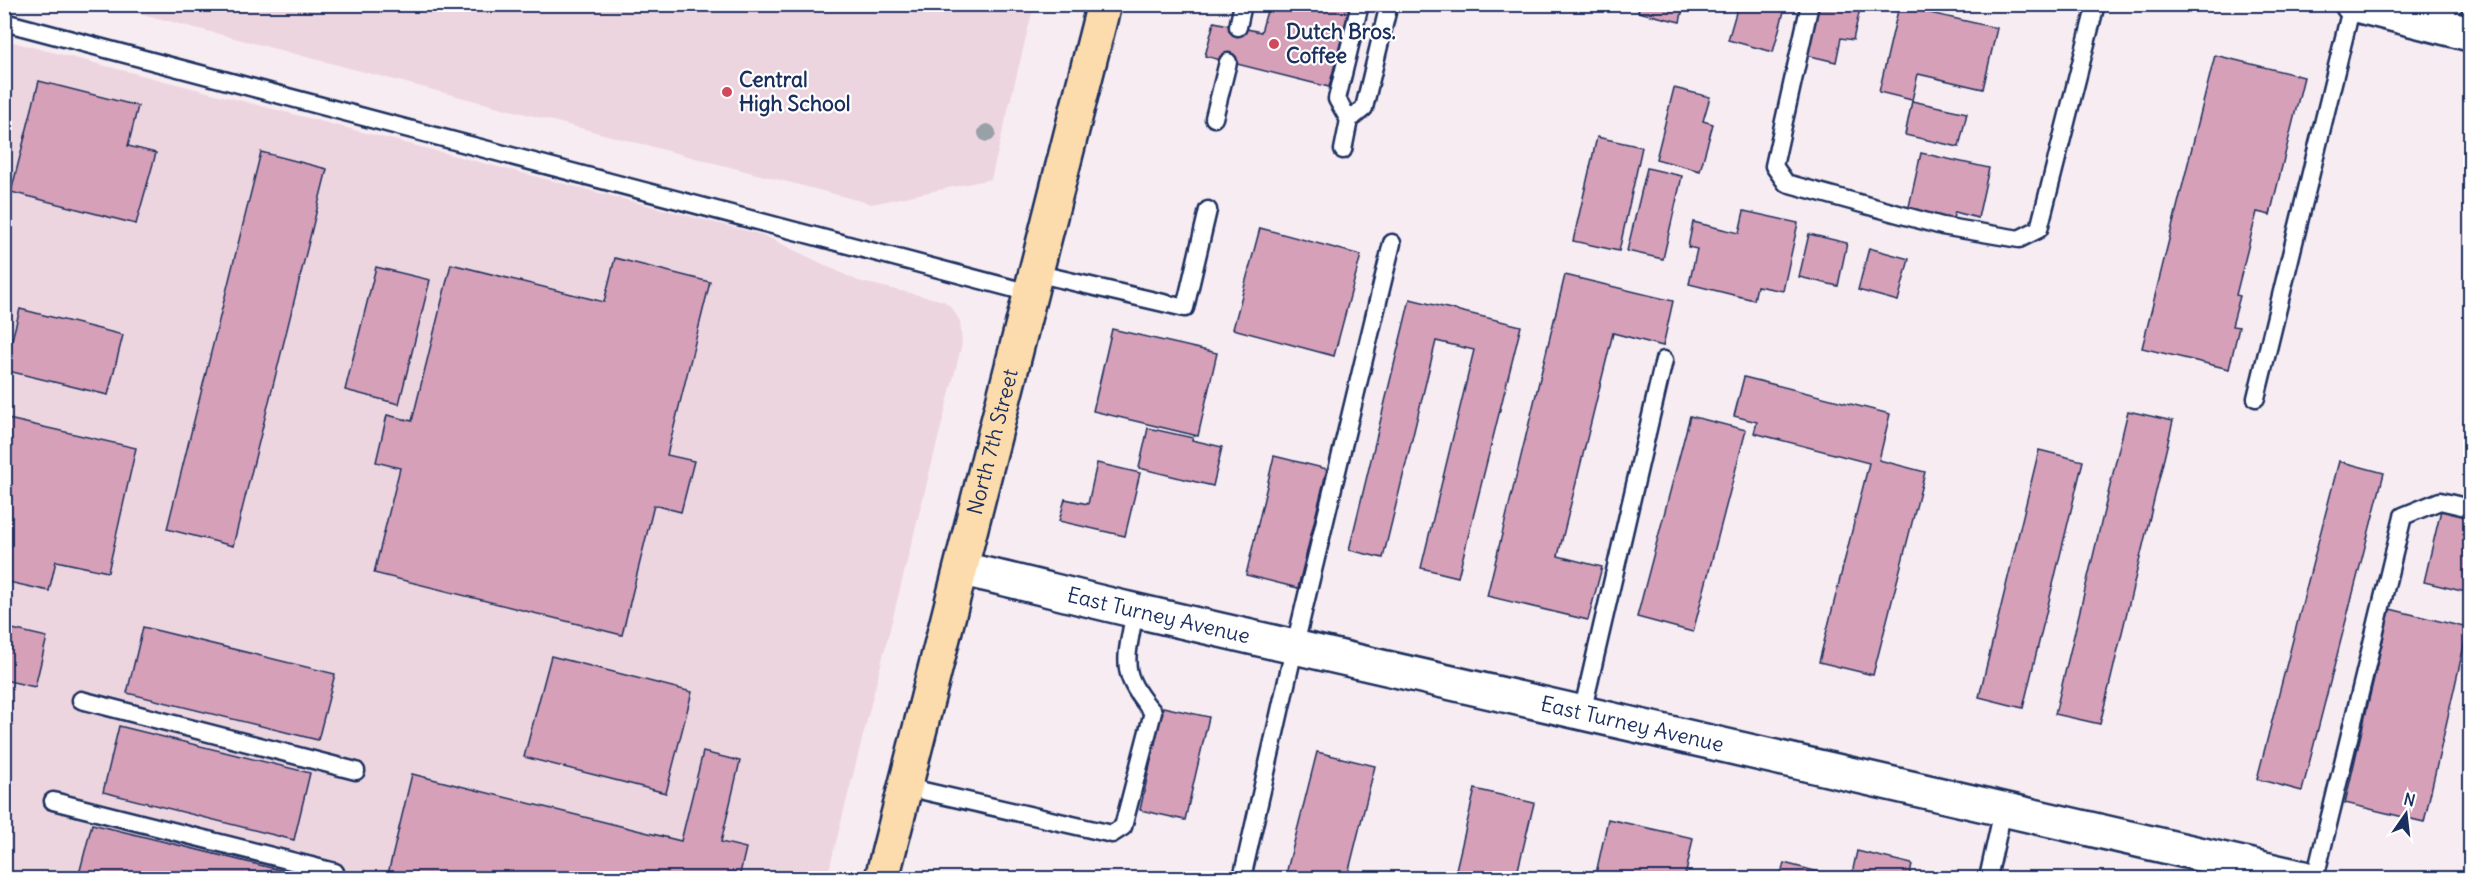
<svg xmlns="http://www.w3.org/2000/svg" width="2475" height="883" viewBox="0 0 2475 883" font-family="Delius,sans-serif">
	<style>
		.built { fill: #edd5e0 }
		.building { fill: #d5a0b8; stroke: #1b2f5e; stroke-width: 1.5 }
		.lines { fill: none; stroke-linecap: round; stroke-linejoin: round }
		.service-casing { stroke: #1b2f5e; stroke-width: 21 }
		.minor-casing { stroke: #1b2f5e; stroke-width: 38 }
		.primary-casing { stroke: #1b2f5e; stroke-width: 38 }
		.service { stroke: #fff; stroke-width: 16 }
		.minor { stroke: #fff; stroke-width: 33 }
		.primary { stroke: #fcdcac; stroke-width: 33 }
		.tree { fill: #98a0a8 }
		.poi-dot { fill: #d1495b; stroke: #fff; stroke-width: 2 }
		.labels { text-anchor: middle; stroke-width: 4.5; stroke-linejoin: round; paint-order: stroke }
		.poi-label { font-size: 21px; font-weight: bold; fill: #1b2f5e; stroke: #fff; text-anchor: start }
		.street-label { font-size: 21px; fill: #1b2f5e; stroke: #fff }
	</style>
	<rect width="100%" height="100%" fill="#f7ecf1"/>
	<filter id="ink" filterUnits="userSpaceOnUse"><feTurbulence type="fractalNoise" baseFrequency=".0167" numOctaves="2"/><feDisplacementMap in="SourceGraphic" scale="12" xChannelSelector="R" yChannelSelector="G"/><feConvolveMatrix kernelMatrix="1 2 1 2 8 2 1 2 1" color-interpolation-filters="sRGB"/></filter>
	<g filter="url(#ink)">
		<!-- built -->
		<g class="built">
			<polygon points="107,5 1034,5 991,179 872,204"/>
			<polygon points="5,40 763,235 858,281 944,301 952,308 960,321 962,344 827,878 5,878"/>
		</g>
		<!-- building -->
		<g class="building">
			<polygon points="1269,4 1332,4 1349,9 1329,87 1205,56 1214,22 1261,32"/>
			<polygon points="1640,4 1684,4 1680,22 1638,12"/>
			<polygon points="1786,4 1773,52 1728,40 1737,9 1718,5"/>
			<polygon points="1818,4 1861,4 1853,40 1841,38 1836,62 1806,55"/>
			<polygon points="1899,6 1997,28 1983,89 1918,74 1912,100 1879,92"/>
			<polygon points="2215,55 2304,77 2270,215 2257,212 2236,295 2240,296 2232,326 2239,327 2229,369 2142,348"/>
			<polygon points="39,81 138,106 128,146 156,153 136,224 11,192"/>
			<polygon points="1674,88 1710,97 1703,121 1713,124 1700,171 1656,159"/>
			<polygon points="1912,101 1967,113 1959,147 1905,135"/>
			<polygon points="1597,137 1642,147 1619,251 1573,241"/>
			<polygon points="261,152 327,169 233,546 167,529"/>
			<polygon points="1921,153 1989,168 1978,218 1955,212 1952,221 1908,211"/>
			<polygon points="1647,168 1682,176 1663,259 1627,251"/>
			<polygon points="1744,211 1798,223 1783,291 1757,286 1754,300 1689,284 1697,249 1688,247 1693,222 1739,233"/>
			<polygon points="1260,228 1361,255 1334,356 1233,329"/>
			<polygon points="1809,234 1847,243 1838,286 1799,277"/>
			<polygon points="1869,248 1909,259 1898,301 1858,290"/>
			<polygon points="615,258 710,282 667,455 694,461 681,512 654,505 622,635 374,573 400,468 376,462 387,415 412,421 451,264 604,302"/>
			<polygon points="376,267 430,280 399,404 345,390"/>
			<polygon points="1565,275 1673,301 1663,346 1613,333 1558,556 1602,567 1588,620 1487,596"/>
			<polygon points="1410,299 1521,326 1458,577 1421,568 1474,350 1436,341 1383,558 1349,550"/>
			<polygon points="20,309 123,335 108,395 4,370"/>
			<polygon points="1112,329 1217,353 1198,436 1093,411"/>
			<polygon points="1744,377 1890,414 1879,460 1925,472 1873,675 1819,662 1869,463 1754,433 1757,422 1734,416"/>
			<polygon points="2128,411 2173,421 2100,724 2055,714"/>
			<polygon points="1690,416 1746,430 1693,632 1637,617"/>
			<polygon points="4,418 136,448 108,572 56,561 49,591 4,581"/>
			<polygon points="1148,428 1193,438 1192,440 1222,447 1213,486 1139,468"/>
			<polygon points="2039,450 2083,461 2023,708 1979,697"/>
			<polygon points="1274,456 1327,469 1298,588 1246,575"/>
			<polygon points="2339,461 2384,473 2302,791 2257,779"/>
			<polygon points="1097,463 1140,473 1125,536 1059,521 1065,499 1088,504"/>
			<polygon points="2441,510 2470,517 2470,593 2424,582"/>
			<polygon points="2390,609 2468,628 2424,822 2345,803"/>
			<polygon points="4,627 47,637 35,687 4,680"/>
			<polygon points="143,627 335,674 318,740 127,693"/>
			<polygon points="551,656 692,692 666,793 524,757"/>
			<polygon points="1163,707 1209,717 1185,820 1140,810"/>
			<polygon points="119,726 310,773 294,840 103,792"/>
			<polygon points="703,752 740,761 721,842 746,848 739,878 387,878 412,774 681,841"/>
			<polygon points="1317,752 1375,766 1347,878 1285,878"/>
			<polygon points="1475,789 1534,803 1516,878 1454,878"/>
			<polygon points="1608,819 1693,838 1685,878 1595,878"/>
			<polygon points="92,824 284,871 282,878 78,878"/>
			<polygon points="1857,851 1912,864 1909,878 1851,878"/>
			<polygon points="1784,863 1831,875 1831,878 1780,878"/>
		</g>
		<g class="lines">
			<defs>
				<g id="service">
					<polyline points="1810,4 1774,166 1786,183 1942,226 2019,239 2039,229 2096,4"/>
					<polyline points="4,22 1030,293"/>
					<polyline points="1238,27 1243,4"/>
					<polyline points="2442,27 2455,4"/>
					<polyline points="1214,118 1228,62"/>
					<polyline points="1349,120 1337,99 1360,4"/>
					<polyline points="1343,150 1349,120 1364,108 1389,4"/>
					<polyline points="1035,273 1185,308 1208,210"/>
					<polyline points="2256,398 2352,5"/>
					<polyline points="81,700 356,771"/>
					<polyline points="1582,713 1664,360"/>
					<path d="M906 787 1112 834 1123 827 1153 712C1117 672 1127 659 1135 610"/>
					<polyline points="53,801 335,872"/>
					<polyline points="1242,878 1295,645 1392,243"/>
					<polyline points="1988,878 2003,810"/>
					<polyline points="2315,878 2403,516 2440,501 2470,508"/>
				</g>
				<g id="minor">
					<polyline points="2352,4 2470,34"/>
					<path id="s1" d="M962 569C1021 582 1079 598 1137 611 1526 700 1915 789 2304 878"/>
				</g>
				<g id="primary">
					<path id="s2" d="M882 878 1104 4"/>
				</g>
			</defs>
			<!-- service casing -->
			<use href="#service" class="service-casing"/>
			<!-- minor casing -->
			<use href="#minor" class="minor-casing"/>
			<!-- primary casing -->
			<use href="#primary" class="primary-casing"/>
			<!-- service -->
			<use href="#service" class="service"/>
			<!-- minor -->
			<use href="#minor" class="minor"/>
			<!-- primary -->
			<use href="#primary" class="primary"/>
		</g>
		<!-- trees -->
		<circle class="tree" cx="987" cy="133" r="9"/>
	</g>
	<!-- markers -->
	<g class="poi-dot">
		<circle cx="1274" cy="44" r="6"/>
		<circle cx="727" cy="92" r="6"/>
	</g>
	<g class="labels">
		<!-- poi labels -->
		<g class="poi-label">
			<text x="1286" y="39">Dutch Bros.<tspan x="1286" dy="24">Coffee</tspan></text>
			<text x="739" y="87">Central<tspan x="739" dy="24">High School</tspan></text>
		</g>
		<!-- street labels -->
		<g class="street-label">
			<text dy="7" stroke="none"><textPath href="#s2" startOffset="450">North 7th Street</textPath></text>
			<text dy="7" stroke="none"><textPath href="#s1" startOffset="202">East Turney Avenue</textPath></text>
			<text dy="7" stroke="none"><textPath href="#s1" startOffset="688">East Turney Avenue</textPath></text>
		</g>
	</g>
	<!-- margin -->
	<rect width="2475" height="883" fill="none" stroke="#fff" stroke-width="24"/>
	<rect x="12" y="12" width="2451" height="859" fill="none" stroke="#1b2f5e" stroke-width="2" filter="url(#ink)"/>
	<!-- north arrow -->
	<g transform="translate(2406 814) rotate(14)" stroke="#ffffff" stroke-width="4.5" paint-order="stroke">
	<path d="M0-4.5L10 22L0 15L-10 22Z" fill="#1b2f5e"/>
	<text y="-9" font-size="16" font-weight="bold" text-anchor="middle" fill="#1b2f5e">N</text>
	</g>
</svg>
